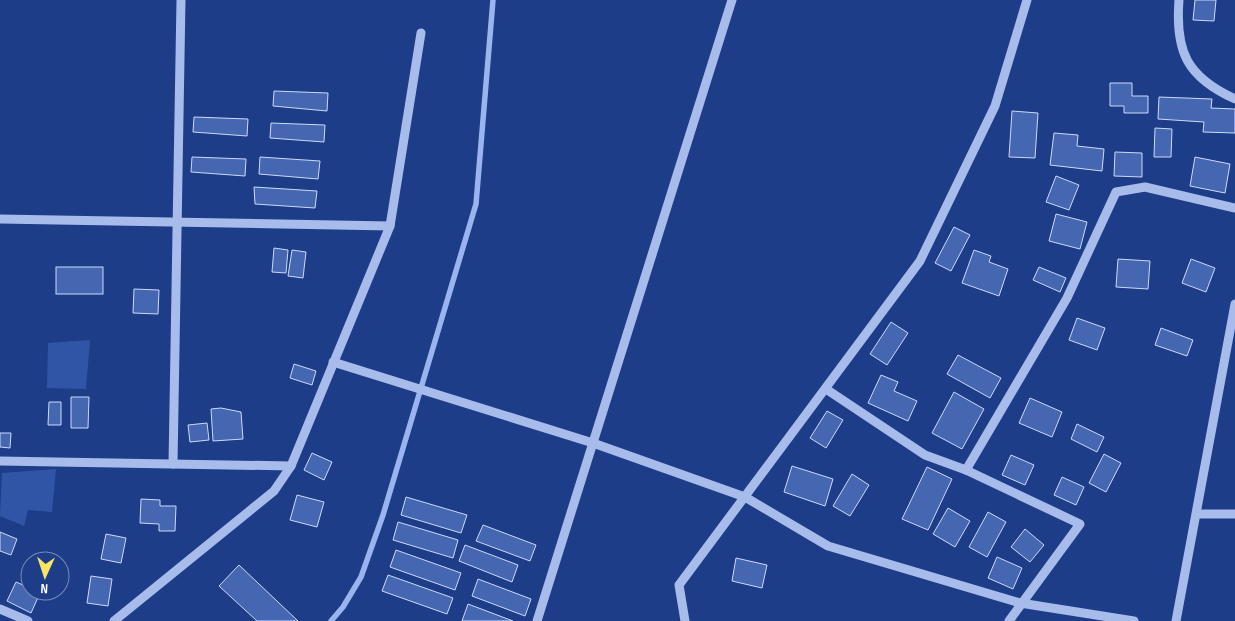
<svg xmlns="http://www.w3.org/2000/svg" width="1235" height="621" viewBox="0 0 1235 621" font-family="'Sofia Sans Condensed',sans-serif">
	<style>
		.green { fill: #3155a6 }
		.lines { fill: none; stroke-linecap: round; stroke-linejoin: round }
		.stream { stroke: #9ab5ed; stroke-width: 5.5 }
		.building { fill: #4567b1; stroke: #ccdaf8 }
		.minor { stroke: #a7bceb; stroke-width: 9 }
	</style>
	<rect width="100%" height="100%" fill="#1d3d88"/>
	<!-- green -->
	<g class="green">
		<polygon points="90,340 86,389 47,388 48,343"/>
		<polygon points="56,469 52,512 28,510 24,526 0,516 2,473"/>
	</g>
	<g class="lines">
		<!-- stream -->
		<polyline class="stream" points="331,621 343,607 361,577 383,515 476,204 493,0"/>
	</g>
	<!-- building -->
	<g class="building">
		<polygon points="1195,0 1216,0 1214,21 1193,20"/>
		<polygon points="1110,83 1132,83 1132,96 1148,96 1148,113 1124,113 1124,106 1110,106"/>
		<polygon points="274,91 328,93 327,111 273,106"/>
		<polygon points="1159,97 1212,99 1211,108 1235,109 1235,133 1203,132 1204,122 1158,119"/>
		<polygon points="1012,111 1038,113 1035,158 1009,157"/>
		<polygon points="194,117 248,119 247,136 193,132"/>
		<polygon points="271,123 325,125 324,142 270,138"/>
		<polygon points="1155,128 1172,129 1171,157 1154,157"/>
		<polygon points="1054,133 1078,135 1077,146 1104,149 1102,171 1050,165"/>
		<polygon points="1115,152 1142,153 1142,177 1114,176"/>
		<polygon points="192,157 246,159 245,176 191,172"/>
		<polygon points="260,157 320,161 318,179 259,174"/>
		<polygon points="1195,157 1230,164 1225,193 1190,186"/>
		<polygon points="1056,176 1079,185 1069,210 1046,202"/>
		<polygon points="254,187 317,191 315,208 255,204"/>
		<polygon points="1056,214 1087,222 1080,249 1049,241"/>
		<polygon points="954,227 970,235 951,271 935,263"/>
		<polygon points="274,248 288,250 286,273 272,272"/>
		<polygon points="292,250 306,252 303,278 288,276"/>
		<polygon points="974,250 991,256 989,262 1008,269 999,296 962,283"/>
		<polygon points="1118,259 1150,261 1148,289 1116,287"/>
		<polygon points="1191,259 1215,268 1206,292 1182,283"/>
		<rect x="56" y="267" width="47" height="27"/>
		<polygon points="1039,267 1066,278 1060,292 1033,280"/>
		<polygon points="134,289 159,290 158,314 133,313"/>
		<polygon points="1077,318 1105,328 1097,350 1069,340"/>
		<polygon points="891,322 908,333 887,365 870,354"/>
		<polygon points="1161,328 1193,340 1187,356 1155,345"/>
		<polygon points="958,355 1001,378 990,398 947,374"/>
		<polygon points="294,364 316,371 312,385 290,378"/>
		<polygon points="881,375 898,382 894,391 917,401 908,421 868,403"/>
		<polygon points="954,392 984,409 962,449 932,433"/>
		<polygon points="71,397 89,397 88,428 71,428"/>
		<polygon points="1030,398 1062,412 1052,437 1019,423"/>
		<polygon points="49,402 61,402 61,425 48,425"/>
		<polygon points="221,408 241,412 243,439 213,441 211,409"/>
		<polygon points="827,411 843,420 826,448 810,438"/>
		<polygon points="207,423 209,440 190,442 188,425"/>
		<polygon points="1077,424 1104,437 1097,452 1071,439"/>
		<polygon points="0,433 11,433 10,448 0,447"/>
		<polygon points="312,453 332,462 324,480 304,470"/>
		<polygon points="1104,454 1121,463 1106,492 1089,483"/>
		<polygon points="1011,455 1034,465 1025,485 1002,475"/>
		<polygon points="792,466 833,479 825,506 784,492"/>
		<polygon points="927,467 952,479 928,530 902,519"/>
		<polygon points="852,474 869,485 850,516 833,506"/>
		<polygon points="1062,477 1084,487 1076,505 1054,495"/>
		<polygon points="297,495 324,502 317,527 290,520"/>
		<polygon points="406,497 467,515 461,533 401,515"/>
		<polygon points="141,499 160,500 160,506 176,506 175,531 159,531 159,524 140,523"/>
		<polygon points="948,508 970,521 955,547 933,534"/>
		<polygon points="988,512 1006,522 987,557 969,547"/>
		<polygon points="398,522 458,540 453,558 393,540"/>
		<polygon points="483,525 536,545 530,561 476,541"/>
		<polygon points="1025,529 1044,545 1030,562 1011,547"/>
		<polygon points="0,532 17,539 11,555 0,551"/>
		<polygon points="106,534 126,538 121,563 101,559"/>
		<polygon points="465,545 518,565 512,582 459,561"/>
		<polygon points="396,550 461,573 455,590 390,567"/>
		<polygon points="997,557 1022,568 1013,589 988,578"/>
		<polygon points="736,558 767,565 762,588 732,581"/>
		<polygon points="239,565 298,621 257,621 219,586"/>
		<polygon points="388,575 453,598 447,614 382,591"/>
		<polygon points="91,576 112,579 108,606 87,603"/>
		<polygon points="478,579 531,599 525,616 472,596"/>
		<polygon points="16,582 30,588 30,591 40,593 31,613 7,601"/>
		<polygon points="468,604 513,621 462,621"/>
	</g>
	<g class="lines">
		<!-- minor -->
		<g class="minor">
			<path d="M1179 0C1175 52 1187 77 1235 99"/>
			<polyline points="0,219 390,226"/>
			<polyline points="333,362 593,443 745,497 828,546 1020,603 1134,621"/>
			<polyline points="826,389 925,455 966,470 1080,524 1009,621"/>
			<polyline points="0,461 291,466"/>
			<polyline points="173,464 181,0"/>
			<polyline points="966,470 1067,298 1116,192 1145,187 1235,208"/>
			<polyline points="1197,514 1235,514"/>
			<polyline points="0,609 28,621"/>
			<polyline points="114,621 274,491 291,466 390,226 421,33"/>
			<polyline points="537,621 732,0"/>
			<polyline points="685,621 679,585 920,261 995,106 1027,0"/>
			<polyline points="1176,621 1235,304"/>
		</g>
	</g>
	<!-- north arrow -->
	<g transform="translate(45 576) rotate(183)"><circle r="24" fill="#1d3d88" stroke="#778bb8"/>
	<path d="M0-4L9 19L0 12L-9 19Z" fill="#fbe565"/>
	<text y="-8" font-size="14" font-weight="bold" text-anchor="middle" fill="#ffffff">N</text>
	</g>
</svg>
